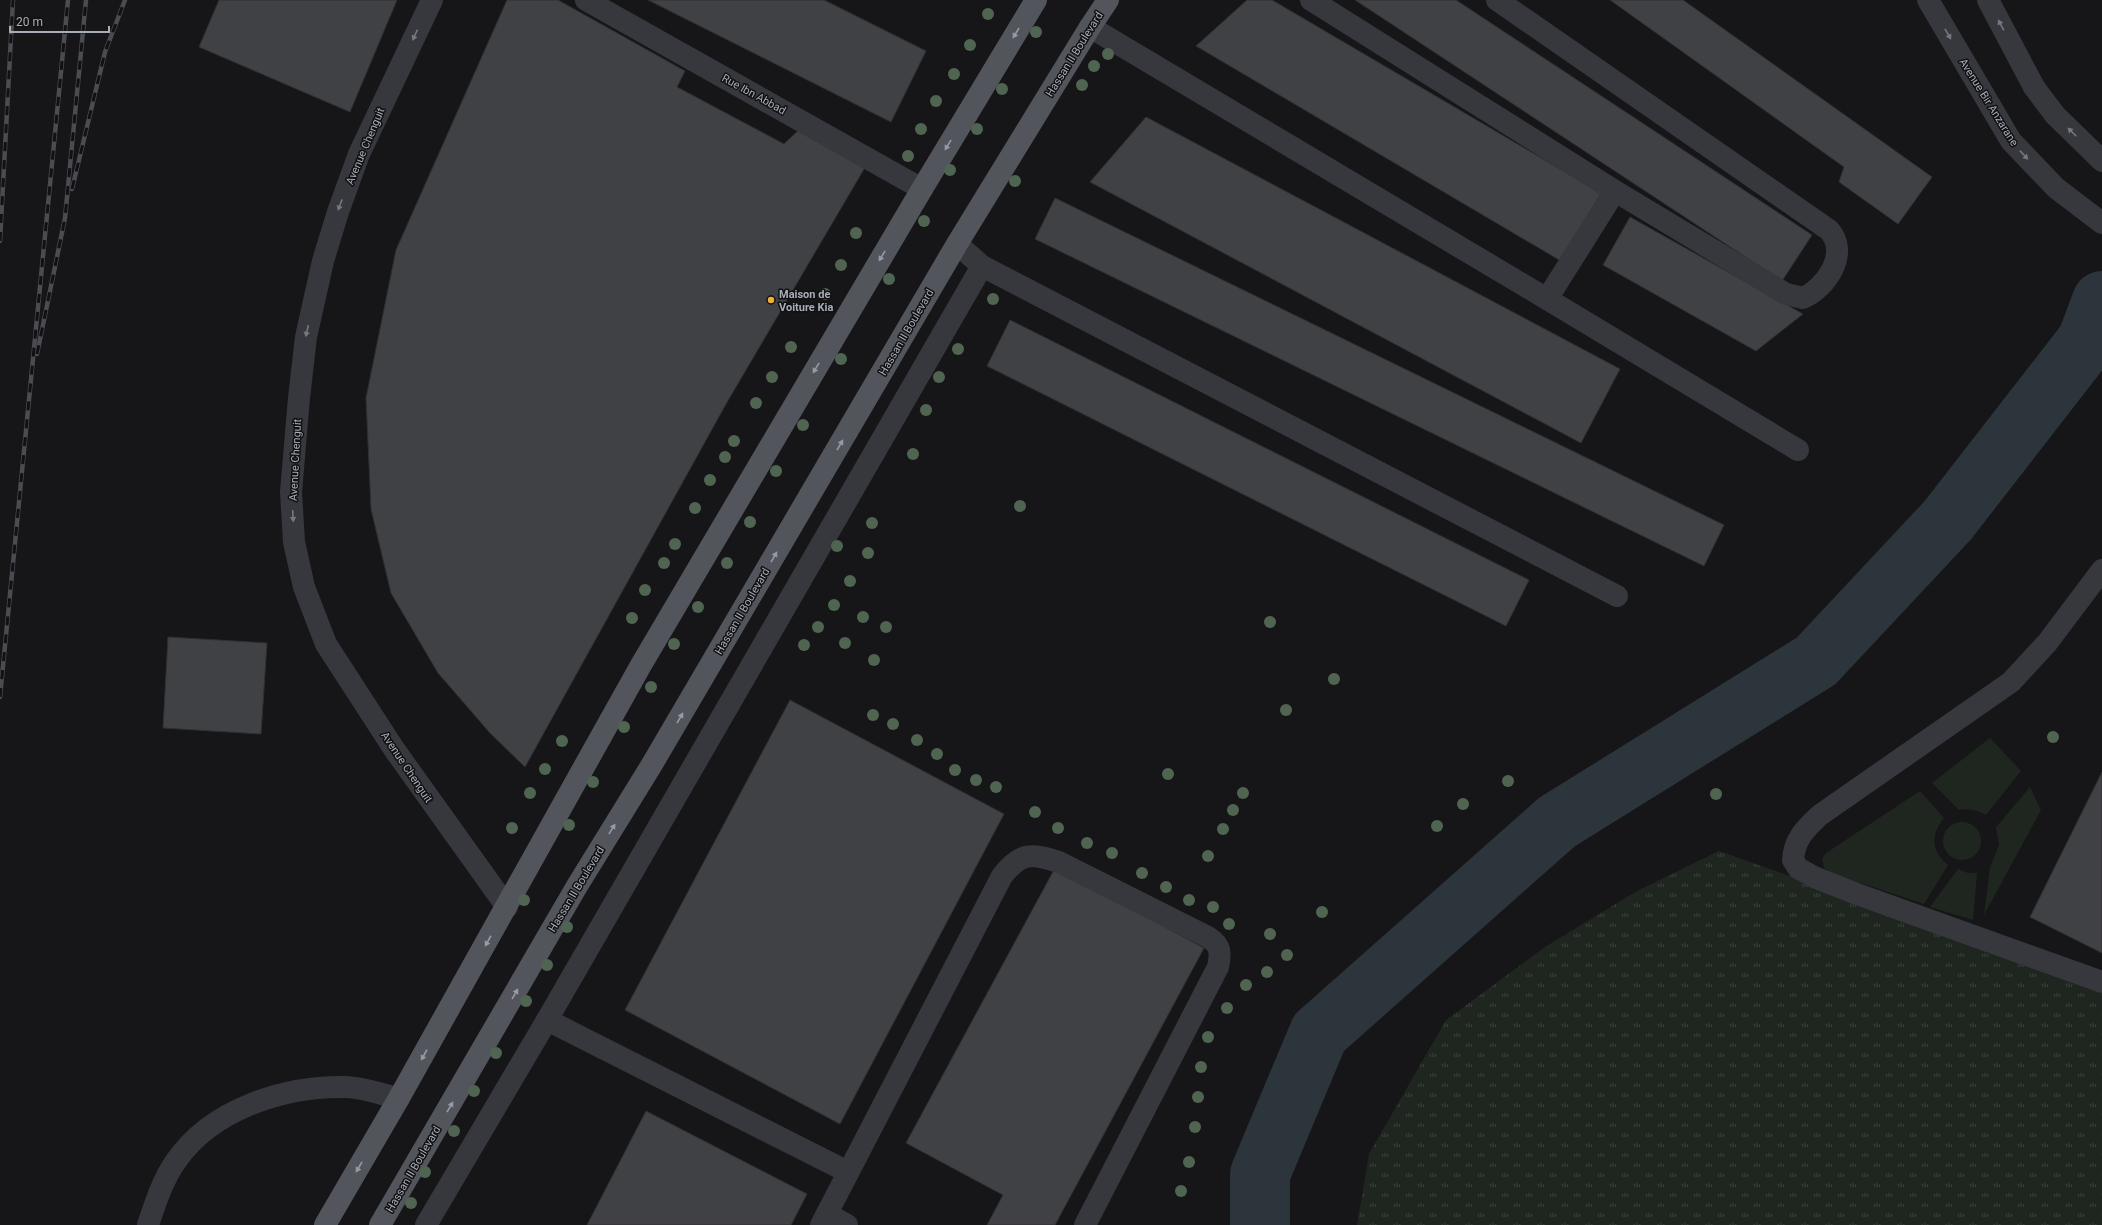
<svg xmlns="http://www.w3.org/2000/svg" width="2102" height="1225" viewBox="0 0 2102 1225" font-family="Roboto,sans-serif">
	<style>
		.grass { fill: url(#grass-tufts) }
		.garden { fill: #1e261f }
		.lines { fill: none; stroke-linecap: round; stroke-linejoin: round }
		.river { stroke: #2c353c; stroke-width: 60 }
		.building { fill: #404145; stroke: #303034 }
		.minor { stroke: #37383d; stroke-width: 22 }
		.major { stroke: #53555c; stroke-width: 22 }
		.rail-casing { stroke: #4a4c52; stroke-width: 4.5 }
		.rail { stroke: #111113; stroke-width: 3; stroke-dasharray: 9; stroke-linecap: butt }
		.tree { fill: #506452 }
		.oneway { fill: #757881 }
		.oneway2 { fill: #979ba6 }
		.poi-dot { fill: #f2b134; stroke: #111113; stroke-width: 1.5 }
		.labels { text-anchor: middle; stroke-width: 3; stroke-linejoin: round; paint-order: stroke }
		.street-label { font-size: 11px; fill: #a8adb8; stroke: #111113 }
		.poi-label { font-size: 11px; font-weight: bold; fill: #a8adb8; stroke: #111113; text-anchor: start }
	</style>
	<defs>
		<pattern id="grass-tufts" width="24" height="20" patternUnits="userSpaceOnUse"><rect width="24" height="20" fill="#1e261f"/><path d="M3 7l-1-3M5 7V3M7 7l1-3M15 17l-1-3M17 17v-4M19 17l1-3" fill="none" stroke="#3c433d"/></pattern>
	</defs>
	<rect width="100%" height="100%" fill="#161618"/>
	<!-- grass -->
	<polygon class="grass" points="1719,851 2102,986 2102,1225 1357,1225 1369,1154 1446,1020 1545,947 1637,891"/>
	<!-- garden -->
	<g class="garden">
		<path d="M1990 738 2021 771 1986 815C1977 810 1969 808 1959 810L1932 783Z"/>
		<polygon points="2030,787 2041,810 1984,915 1990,868 1999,845 1996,827"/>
		<path d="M1920 791 1944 818C1930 836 1931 850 1948 865L1924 904 1834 874 1824 868 1822 859 1826 853Z"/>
		<circle cx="1962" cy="841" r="19"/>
		<polygon points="1958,869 1968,873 1977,873 1973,920 1930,907"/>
	</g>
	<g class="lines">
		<!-- river -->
		<polyline class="river" points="1260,1225 1260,1174 1319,1033 1557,822 1816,661 1948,520 2087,341 2102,301"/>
	</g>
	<!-- building -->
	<g class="building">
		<polygon points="219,0 397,0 350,112 199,47"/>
		<polygon points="507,0 558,0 685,71 677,87 784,144 801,128 867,164 726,404 525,767 490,733 438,673 391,593 371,509 366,398 396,250"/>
		<polygon points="648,0 824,0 926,51 891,122"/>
		<polygon points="1247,0 1272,0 1601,193 1561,261 1196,46"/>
		<polygon points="1355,0 1456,0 1812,235 1782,281"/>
		<polygon points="1610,0 1683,0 1932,177 1898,224 1839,182 1844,167"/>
		<polygon points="1146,117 1620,369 1581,443 1090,182"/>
		<polygon points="1055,198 1724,525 1704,566 1035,239"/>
		<polygon points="1630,217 1803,314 1756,351 1603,265"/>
		<polygon points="1010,320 1529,580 1506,626 987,366"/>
		<polygon points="168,637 267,643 261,734 163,728"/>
		<polygon points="790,700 1004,814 840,1124 625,1010"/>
		<polygon points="2102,772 2102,953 2030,917"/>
		<polygon points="1055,868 1204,948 1055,1225 987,1225 1003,1195 906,1143"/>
		<polygon points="646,1111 807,1194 791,1225 587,1225"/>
	</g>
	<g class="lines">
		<!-- minor -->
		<g class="minor">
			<polyline points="432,0 359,154 338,212 323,261 306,337 299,398 291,492 294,542 304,587 326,644 394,749 507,907"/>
			<polyline points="586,0 922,189"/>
			<path d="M1311 0 1615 191 1786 294 1803 298C1826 288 1850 253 1829 230L1497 0"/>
			<polyline points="1928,0 2011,141 2056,188 2102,223"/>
			<polyline points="1988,0 2034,87 2055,115 2102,161"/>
			<polyline points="1090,27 1547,299 1798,450"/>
			<polyline points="957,244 982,266 1617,596"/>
			<polyline points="1547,299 1615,191"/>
			<path d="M2102 570 2047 643 2011 682 1820 815C1806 828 1794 839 1793 860L1798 868 1814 877 1857 894 2102 982"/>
			<polyline points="547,1020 848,1172"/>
			<polyline points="827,1214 847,1225"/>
			<path d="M148 1225C155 1204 163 1179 176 1161 212 1109 284 1086 345 1087 363 1087 382 1095 399 1098"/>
			<polyline points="426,1225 547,1020 982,266"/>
			<path d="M821 1225 1002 876C1021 852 1031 853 1059 862L1208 937C1221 945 1221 953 1218 967L1085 1225"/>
		</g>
		<!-- major -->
		<g class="major">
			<polyline points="325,1225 399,1098 641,665 922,189 1036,0"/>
			<polyline points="380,1225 577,886 651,766 957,244 1090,27 1108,0"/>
		</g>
		<defs>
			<g id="rail">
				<polyline points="72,189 105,52 125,0"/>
				<polyline points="0,241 13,0"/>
				<polyline points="37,354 65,218 86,0"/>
				<polyline points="0,697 68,0"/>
			</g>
		</defs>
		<!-- rail casing -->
		<use href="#rail" class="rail-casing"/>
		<!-- rail -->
		<use href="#rail" class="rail"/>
	</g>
	<!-- trees -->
	<g class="tree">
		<circle cx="988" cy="14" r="6"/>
		<circle cx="1036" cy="32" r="6"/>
		<circle cx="970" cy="45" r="6"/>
		<circle cx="1108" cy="54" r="6"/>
		<circle cx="1094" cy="66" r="6"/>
		<circle cx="954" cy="74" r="6"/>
		<circle cx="1082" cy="85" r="6"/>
		<circle cx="1002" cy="89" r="6"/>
		<circle cx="936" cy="101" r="6"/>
		<circle cx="921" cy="129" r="6"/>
		<circle cx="977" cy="129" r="6"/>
		<circle cx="908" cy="156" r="6"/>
		<circle cx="950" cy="170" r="6"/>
		<circle cx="1015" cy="181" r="6"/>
		<circle cx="924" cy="221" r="6"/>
		<circle cx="856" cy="233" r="6"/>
		<circle cx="841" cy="265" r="6"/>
		<circle cx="889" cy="279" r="6"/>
		<circle cx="825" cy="294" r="6"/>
		<circle cx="993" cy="299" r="6"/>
		<circle cx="791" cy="347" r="6"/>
		<circle cx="958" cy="349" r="6"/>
		<circle cx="841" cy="359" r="6"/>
		<circle cx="772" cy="377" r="6"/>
		<circle cx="939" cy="377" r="6"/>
		<circle cx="756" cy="403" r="6"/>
		<circle cx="926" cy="410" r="6"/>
		<circle cx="803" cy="425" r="6"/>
		<circle cx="734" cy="441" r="6"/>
		<circle cx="913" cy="454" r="6"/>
		<circle cx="725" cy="457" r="6"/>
		<circle cx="776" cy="471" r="6"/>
		<circle cx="710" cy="480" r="6"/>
		<circle cx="1020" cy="506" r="6"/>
		<circle cx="695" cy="508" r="6"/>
		<circle cx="750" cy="522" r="6"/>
		<circle cx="872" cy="523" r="6"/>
		<circle cx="675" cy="544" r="6"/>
		<circle cx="837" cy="546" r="6"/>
		<circle cx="868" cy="553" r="6"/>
		<circle cx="664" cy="563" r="6"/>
		<circle cx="727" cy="563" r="6"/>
		<circle cx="850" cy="581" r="6"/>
		<circle cx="645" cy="590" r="6"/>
		<circle cx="834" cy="605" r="6"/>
		<circle cx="698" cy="607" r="6"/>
		<circle cx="863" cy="617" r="6"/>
		<circle cx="632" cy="618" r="6"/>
		<circle cx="1270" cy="622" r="6"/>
		<circle cx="818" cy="627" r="6"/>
		<circle cx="886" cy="627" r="6"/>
		<circle cx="845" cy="643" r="6"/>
		<circle cx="674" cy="644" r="6"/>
		<circle cx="804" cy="645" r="6"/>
		<circle cx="874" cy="660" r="6"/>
		<circle cx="1334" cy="679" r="6"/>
		<circle cx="651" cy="687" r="6"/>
		<circle cx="1286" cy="710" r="6"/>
		<circle cx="873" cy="715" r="6"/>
		<circle cx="893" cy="724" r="6"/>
		<circle cx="624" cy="727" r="6"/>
		<circle cx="2053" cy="737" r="6"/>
		<circle cx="917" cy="740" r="6"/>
		<circle cx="562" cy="741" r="6"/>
		<circle cx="937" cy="754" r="6"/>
		<circle cx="545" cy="769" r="6"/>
		<circle cx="955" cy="770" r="6"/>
		<circle cx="1168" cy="774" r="6"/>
		<circle cx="976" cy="780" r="6"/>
		<circle cx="1508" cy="781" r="6"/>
		<circle cx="593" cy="782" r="6"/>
		<circle cx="996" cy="787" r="6"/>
		<circle cx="530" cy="793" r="6"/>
		<circle cx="1243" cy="793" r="6"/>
		<circle cx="1716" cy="794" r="6"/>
		<circle cx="1463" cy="804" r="6"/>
		<circle cx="1233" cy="810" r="6"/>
		<circle cx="1035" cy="812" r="6"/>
		<circle cx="569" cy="825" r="6"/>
		<circle cx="1437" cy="826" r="6"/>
		<circle cx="512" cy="828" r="6"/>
		<circle cx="1058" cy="828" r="6"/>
		<circle cx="1223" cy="829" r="6"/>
		<circle cx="1087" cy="843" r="6"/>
		<circle cx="1112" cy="853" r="6"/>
		<circle cx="1208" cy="856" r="6"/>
		<circle cx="1142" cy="873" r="6"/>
		<circle cx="1166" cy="887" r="6"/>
		<circle cx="524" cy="900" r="6"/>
		<circle cx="1189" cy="900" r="6"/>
		<circle cx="1213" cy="907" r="6"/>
		<circle cx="1322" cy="912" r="6"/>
		<circle cx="1229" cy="924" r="6"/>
		<circle cx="567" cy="927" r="6"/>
		<circle cx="1270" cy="934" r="6"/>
		<circle cx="1287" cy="955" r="6"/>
		<circle cx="547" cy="965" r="6"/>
		<circle cx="1267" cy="972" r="6"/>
		<circle cx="1246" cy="985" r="6"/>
		<circle cx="526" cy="1001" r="6"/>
		<circle cx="1227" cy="1008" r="6"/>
		<circle cx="1208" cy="1037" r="6"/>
		<circle cx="496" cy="1053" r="6"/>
		<circle cx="1201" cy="1067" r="6"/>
		<circle cx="474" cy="1091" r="6"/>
		<circle cx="1198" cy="1097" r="6"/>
		<circle cx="1195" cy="1127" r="6"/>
		<circle cx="454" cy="1131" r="6"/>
		<circle cx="1189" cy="1162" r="6"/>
		<circle cx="425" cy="1172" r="6"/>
		<circle cx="1181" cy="1191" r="6"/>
		<circle cx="411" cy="1203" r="6"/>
	</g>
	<!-- one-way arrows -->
	<defs><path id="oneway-solid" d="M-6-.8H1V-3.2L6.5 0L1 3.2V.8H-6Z"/></defs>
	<g class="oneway">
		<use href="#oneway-solid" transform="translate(2001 25) rotate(-118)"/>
		<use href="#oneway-solid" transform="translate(1948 34) rotate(60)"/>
		<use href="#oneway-solid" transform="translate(415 35) rotate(115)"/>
		<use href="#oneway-solid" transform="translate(2072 132) rotate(-135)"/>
		<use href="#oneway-solid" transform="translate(2024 155) rotate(47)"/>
		<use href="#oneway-solid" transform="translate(340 205) rotate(110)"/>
		<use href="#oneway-solid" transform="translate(307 331) rotate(103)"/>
		<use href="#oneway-solid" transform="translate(293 516) rotate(87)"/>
	</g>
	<g class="oneway2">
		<use href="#oneway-solid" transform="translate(1016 33) rotate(121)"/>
		<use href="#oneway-solid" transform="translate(948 145) rotate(121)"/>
		<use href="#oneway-solid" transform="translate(882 256) rotate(121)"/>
		<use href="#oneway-solid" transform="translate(816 368) rotate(121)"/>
		<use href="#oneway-solid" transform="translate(840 445) rotate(-60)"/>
		<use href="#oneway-solid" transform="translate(774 557) rotate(-60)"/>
		<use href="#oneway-solid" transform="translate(680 718) rotate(-60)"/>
		<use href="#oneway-solid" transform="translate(612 829) rotate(-58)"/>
		<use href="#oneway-solid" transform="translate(488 941) rotate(119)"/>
		<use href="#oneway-solid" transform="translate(515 994) rotate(-60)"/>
		<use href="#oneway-solid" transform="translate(424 1055) rotate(119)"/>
		<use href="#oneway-solid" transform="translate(450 1107) rotate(-60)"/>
		<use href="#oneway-solid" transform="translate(359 1167) rotate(120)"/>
	</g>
	<!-- markers -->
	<circle class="poi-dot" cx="771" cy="300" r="4"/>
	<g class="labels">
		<!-- street labels -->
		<g class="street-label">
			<text transform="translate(1074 54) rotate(-58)" y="4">Hassan II Boulevard</text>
			<text transform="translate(754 94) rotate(29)" y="4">Rue Ibn Abbad</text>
			<text transform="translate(1989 102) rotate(58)" y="4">Avenue Bir Anzarane</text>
			<text transform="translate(365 146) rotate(-67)" y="4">Avenue Chenguit</text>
			<text transform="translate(906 332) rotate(-60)" y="4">Hassan II Boulevard</text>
			<text transform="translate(295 460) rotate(-87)" y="4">Avenue Chenguit</text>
			<text transform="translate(742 611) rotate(-60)" y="4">Hassan II Boulevard</text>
			<text transform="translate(407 767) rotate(56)" y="4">Avenue Chenguit</text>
			<text transform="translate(576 889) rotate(-59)" y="4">Hassan II Boulevard</text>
			<text transform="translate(413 1169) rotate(-60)" y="4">Hassan II Boulevard</text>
		</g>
		<!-- poi labels -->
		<g class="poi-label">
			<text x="779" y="298">Maison de<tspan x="779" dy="13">Voiture Kia</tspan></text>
		</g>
	</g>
	<!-- scale -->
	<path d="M10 26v6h99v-6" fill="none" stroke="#a8adb8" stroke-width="2"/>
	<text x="16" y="26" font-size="12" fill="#a8adb8" stroke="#111113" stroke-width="3" paint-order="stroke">20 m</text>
</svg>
